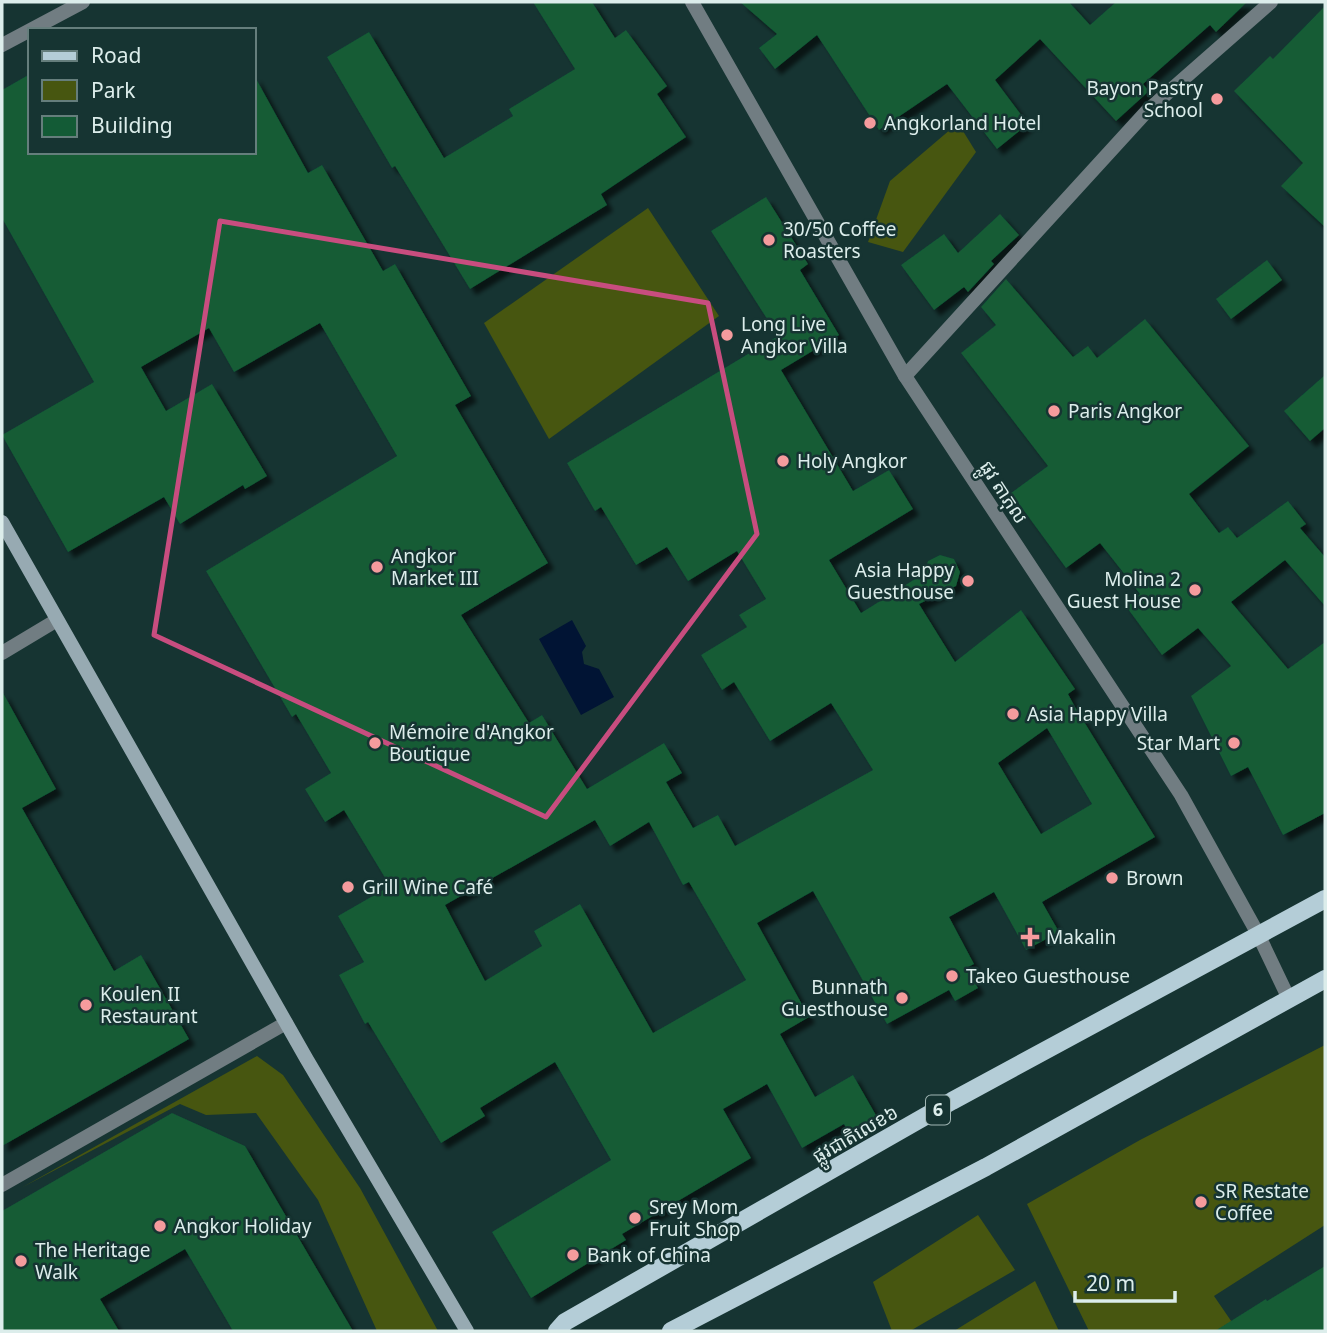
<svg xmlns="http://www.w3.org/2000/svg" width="1327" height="1333" viewBox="0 0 1327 1333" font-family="Georgia,'Noto Sans Khmer',serif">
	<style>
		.green { fill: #475610 }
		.water { fill: #011434 }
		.building { fill: #135b36; fill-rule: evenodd; filter: url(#shadow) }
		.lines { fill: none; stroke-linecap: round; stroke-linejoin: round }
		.street { stroke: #717d82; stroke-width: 14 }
		.secondary { stroke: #97aab2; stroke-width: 14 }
		.primary { stroke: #b4cdd7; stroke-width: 18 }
		.marked { fill: none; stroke: #c84d7f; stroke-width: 5; stroke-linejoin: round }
		.poi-dot { fill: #f59b9d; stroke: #163432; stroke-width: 2.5 }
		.labels { text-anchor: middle; stroke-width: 5; stroke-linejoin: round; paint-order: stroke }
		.shield { fill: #163432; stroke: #a1b6b4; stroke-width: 2 }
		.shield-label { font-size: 18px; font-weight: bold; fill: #dcedeb }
		.poi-label { font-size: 19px; fill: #dcedeb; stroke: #163432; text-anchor: start }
		.street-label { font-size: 19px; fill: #dcedeb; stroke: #163432 }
	</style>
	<defs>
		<filter id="shadow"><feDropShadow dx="6" dy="6" stdDeviation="2" flood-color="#0009"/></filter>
	</defs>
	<rect width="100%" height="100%" fill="#163432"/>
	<!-- green -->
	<g class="green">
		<polygon points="958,123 976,152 903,252 868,242 890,181"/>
		<polygon points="648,208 719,316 549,439 484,323"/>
		<polygon points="1325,1045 1325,1225 1214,1296 1238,1331 1089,1331 1027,1204 1140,1140"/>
		<polygon points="257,1056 283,1075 360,1188 438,1331 377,1331 318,1200 256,1113 206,1115 180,1104 21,1188"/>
		<polygon points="978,1215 1015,1270 910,1331 892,1331 873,1282"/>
		<polygon points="1035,1281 1059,1331 954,1331"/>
	</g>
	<!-- water -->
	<polygon class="water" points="572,620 586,646 582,652 584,664 599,669 614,697 581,715 539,639"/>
	<!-- building -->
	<g class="building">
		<polygon points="533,2 592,2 615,38 626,30 667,86 657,94 686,137 601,194 607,205 470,289 395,166 392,168 327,57 369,32 444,158 513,116 509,109 575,69"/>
		<polygon points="740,2 1069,2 1090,25 1116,2 1247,2 1216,32 1210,25 1143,84 1149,91 1116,121 1040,39 995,80 1028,124 997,149 947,84 879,130 817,35 775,69 759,48 777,34"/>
		<polygon points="1325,6 1325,227 1281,186 1303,163 1234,91 1270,56 1273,59"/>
		<path d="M30 74V152H254V75L308 173 322 165 383 271 395 264 471 396 455 405 548 563 461 615 529 723 542 715 587 789 664 743 682 773 666 782 693 828 718 815 735 846 873 770 831 703 770 741 734 682 722 690 701 655 747 627 739 615 766 599 737 551 688 581 667 547 636 565 601 507 595 511 567 463 778 336 711 231 766 197 808 264 800 270 839 335 781 370 853 491 889 470 913 509 829 560 861 613 923 574 928 561 940 555 954 559 960 572 956 586 919 604 955 662 1021 610 1075 689 1068 694 1075 707 1155 837 1042 902 1059 932 1026 950 994 892 949 917 974 964 966 968 978 988 955 1001 949 990 887 1024 813 891 757 923 809 1017 780 1034 815 1097 853 1075 877 1117 849 1133 844 1124 802 1148 767 1084 723 1109 751 1158 622 1234 626 1240 531 1298 492 1232 611 1160 555 1062 480 1108 485 1116 441 1143 368 1022 365 1024 339 975 364 962 338 916 390 886 344 810 325 822 305 789 331 773 296 714 292 717 206 571 397 456 320 323 234 372 209 328 141 367 166 411 212 384 267 476 245 489 243 485 180 524 164 497 68 552 2 435 94 382 2 218V90ZM1047 728 1092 804 1041 834 998 763ZM595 820 610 846 649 822 683 885 689 882 746 980 653 1033 580 904 534 931 542 946 485 981 445 905Z"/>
		<polygon points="1000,214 1019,235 991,261 994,264 968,292 964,287 934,310 901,265 944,234 958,253"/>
		<polygon points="1267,260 1282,280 1231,319 1216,299"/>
		<polygon points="1006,279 1073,357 1088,346 1097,358 1145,319 1249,446 1189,494 1219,533 1228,527 1237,538 1288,501 1306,524 1300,528 1325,557 1325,606 1285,560 1231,602 1288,669 1325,642 1325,813 1283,835 1248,767 1231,776 1191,696 1231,666 1198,628 1162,655 1125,605 1140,594 1100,543 1066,568 1011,493 1048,466 961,353 996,325 981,307"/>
		<polygon points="1325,375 1325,428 1310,441 1284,411"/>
		<polygon points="2,691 56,789 22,808 114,971 141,955 189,1039 2,1146"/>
		<polygon points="172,1113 245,1146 353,1331 233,1331 185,1249 100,1299 119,1331 2,1331 2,1211"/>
		<polygon points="1325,1266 1325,1331 1215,1331 1266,1299 1267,1301"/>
	</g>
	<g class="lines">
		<!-- street -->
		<g class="street">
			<polyline points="692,2 905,376 1181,795 1258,934 1289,999"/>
			<polyline points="2,45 83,2"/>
			<polyline points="905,376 1147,111 1271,2"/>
			<polyline points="2,653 57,620"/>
			<polyline points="2,1185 286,1023"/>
		</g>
		<!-- secondary -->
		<polyline class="secondary" points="2,522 306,1058 467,1331"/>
		<!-- primary -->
		<g class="primary">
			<polyline points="557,1331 565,1322 952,1101 1325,899"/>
			<polyline points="671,1331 986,1167 1325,979"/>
		</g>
	</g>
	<!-- marked area -->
	<path class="marked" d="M220 221 708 303 757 534 546 817 154 635Z"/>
	<!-- markers -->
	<g class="poi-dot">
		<circle cx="1217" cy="99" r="7"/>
		<circle cx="870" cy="123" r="7"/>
		<circle cx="769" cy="240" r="7"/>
		<circle cx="727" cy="335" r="7"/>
		<circle cx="1054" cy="411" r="7"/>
		<circle cx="783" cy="461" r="7"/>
		<circle cx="377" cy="567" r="7"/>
		<circle cx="968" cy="581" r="7"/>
		<circle cx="1195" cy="590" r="7"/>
		<circle cx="1013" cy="714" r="7"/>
		<circle cx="375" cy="743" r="7"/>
		<circle cx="1234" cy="743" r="7"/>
		<circle cx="1112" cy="878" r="7"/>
		<circle cx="348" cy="887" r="7"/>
		<path d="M1026.5 926.5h7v7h7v7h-7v7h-7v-7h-7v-7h7z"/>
		<circle cx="952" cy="976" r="7"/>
		<circle cx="902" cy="998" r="7"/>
		<circle cx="86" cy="1005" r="7"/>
		<circle cx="1201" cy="1202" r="7"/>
		<circle cx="635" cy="1218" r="7"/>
		<circle cx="160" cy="1226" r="7"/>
		<circle cx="573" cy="1255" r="7"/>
		<circle cx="21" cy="1261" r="7"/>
	</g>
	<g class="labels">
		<!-- shield labels -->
		<rect class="shield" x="926" y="1095.5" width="24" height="29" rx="5"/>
		<g class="shield-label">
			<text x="938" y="1116">6</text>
		</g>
		<!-- poi labels -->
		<g class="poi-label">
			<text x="1203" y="95" text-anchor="end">Bayon Pastry<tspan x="1203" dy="22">School</tspan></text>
			<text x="884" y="130">Angkorland Hotel</text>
			<text x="783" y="236">30/50 Coffee<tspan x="783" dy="22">Roasters</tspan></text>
			<text x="741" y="331">Long Live<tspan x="741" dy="22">Angkor Villa</tspan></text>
			<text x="1068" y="418">Paris Angkor</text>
			<text x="797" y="468">Holy Angkor</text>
			<text x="391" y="563">Angkor<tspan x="391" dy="22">Market III</tspan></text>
			<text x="954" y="577" text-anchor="end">Asia Happy<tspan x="954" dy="22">Guesthouse</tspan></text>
			<text x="1181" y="586" text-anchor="end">Molina 2<tspan x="1181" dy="22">Guest House</tspan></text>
			<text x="1027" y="721">Asia Happy Villa</text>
			<text x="389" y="739">Mémoire d'Angkor<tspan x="389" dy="22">Boutique</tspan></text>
			<text x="1220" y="750" text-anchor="end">Star Mart</text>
			<text x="1126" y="885">Brown</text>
			<text x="362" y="894">Grill Wine Café</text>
			<text x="1046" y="944">Makalin</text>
			<text x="966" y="983">Takeo Guesthouse</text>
			<text x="888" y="994" text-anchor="end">Bunnath<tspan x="888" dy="22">Guesthouse</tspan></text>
			<text x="100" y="1001">Koulen II<tspan x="100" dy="22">Restaurant</tspan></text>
			<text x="1215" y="1198">SR Restate<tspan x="1215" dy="22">Coffee</tspan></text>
			<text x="649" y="1214">Srey Mom<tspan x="649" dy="22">Fruit Shop</tspan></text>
			<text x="174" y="1233">Angkor Holiday</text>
			<text x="35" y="1257">The Heritage<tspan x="35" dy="22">Walk</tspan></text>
			<text x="587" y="1262">Bank of China</text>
		</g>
		<!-- street labels -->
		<g class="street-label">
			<text transform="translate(1004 492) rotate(57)" y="7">ផ្លូវ តាភុល</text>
			<text transform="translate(855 1134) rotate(-30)" y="7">ផ្លូវជាតិលេខ៦</text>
		</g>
	</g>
	<!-- border -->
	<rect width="1327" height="1333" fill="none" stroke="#dcedeb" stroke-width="7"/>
	<!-- legend -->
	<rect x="28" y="28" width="228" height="126" fill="#163432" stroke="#657e7c" stroke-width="2"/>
	<rect x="42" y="51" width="35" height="10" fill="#b4cdd7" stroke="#657e7c" stroke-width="2"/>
	<text x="91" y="63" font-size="21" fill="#dcedeb">Road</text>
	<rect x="42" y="80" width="35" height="21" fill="#475610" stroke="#657e7c" stroke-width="2"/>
	<text x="91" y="98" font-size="21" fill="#dcedeb">Park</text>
	<rect x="42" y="116" width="35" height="21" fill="#135b36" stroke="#657e7c" stroke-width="2"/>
	<text x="91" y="133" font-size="21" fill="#dcedeb">Building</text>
	<!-- scale -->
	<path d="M1075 1291v10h100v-10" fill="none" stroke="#dcedeb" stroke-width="3.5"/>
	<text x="1086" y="1291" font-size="21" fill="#dcedeb" stroke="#163432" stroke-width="5" paint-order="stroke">20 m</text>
</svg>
